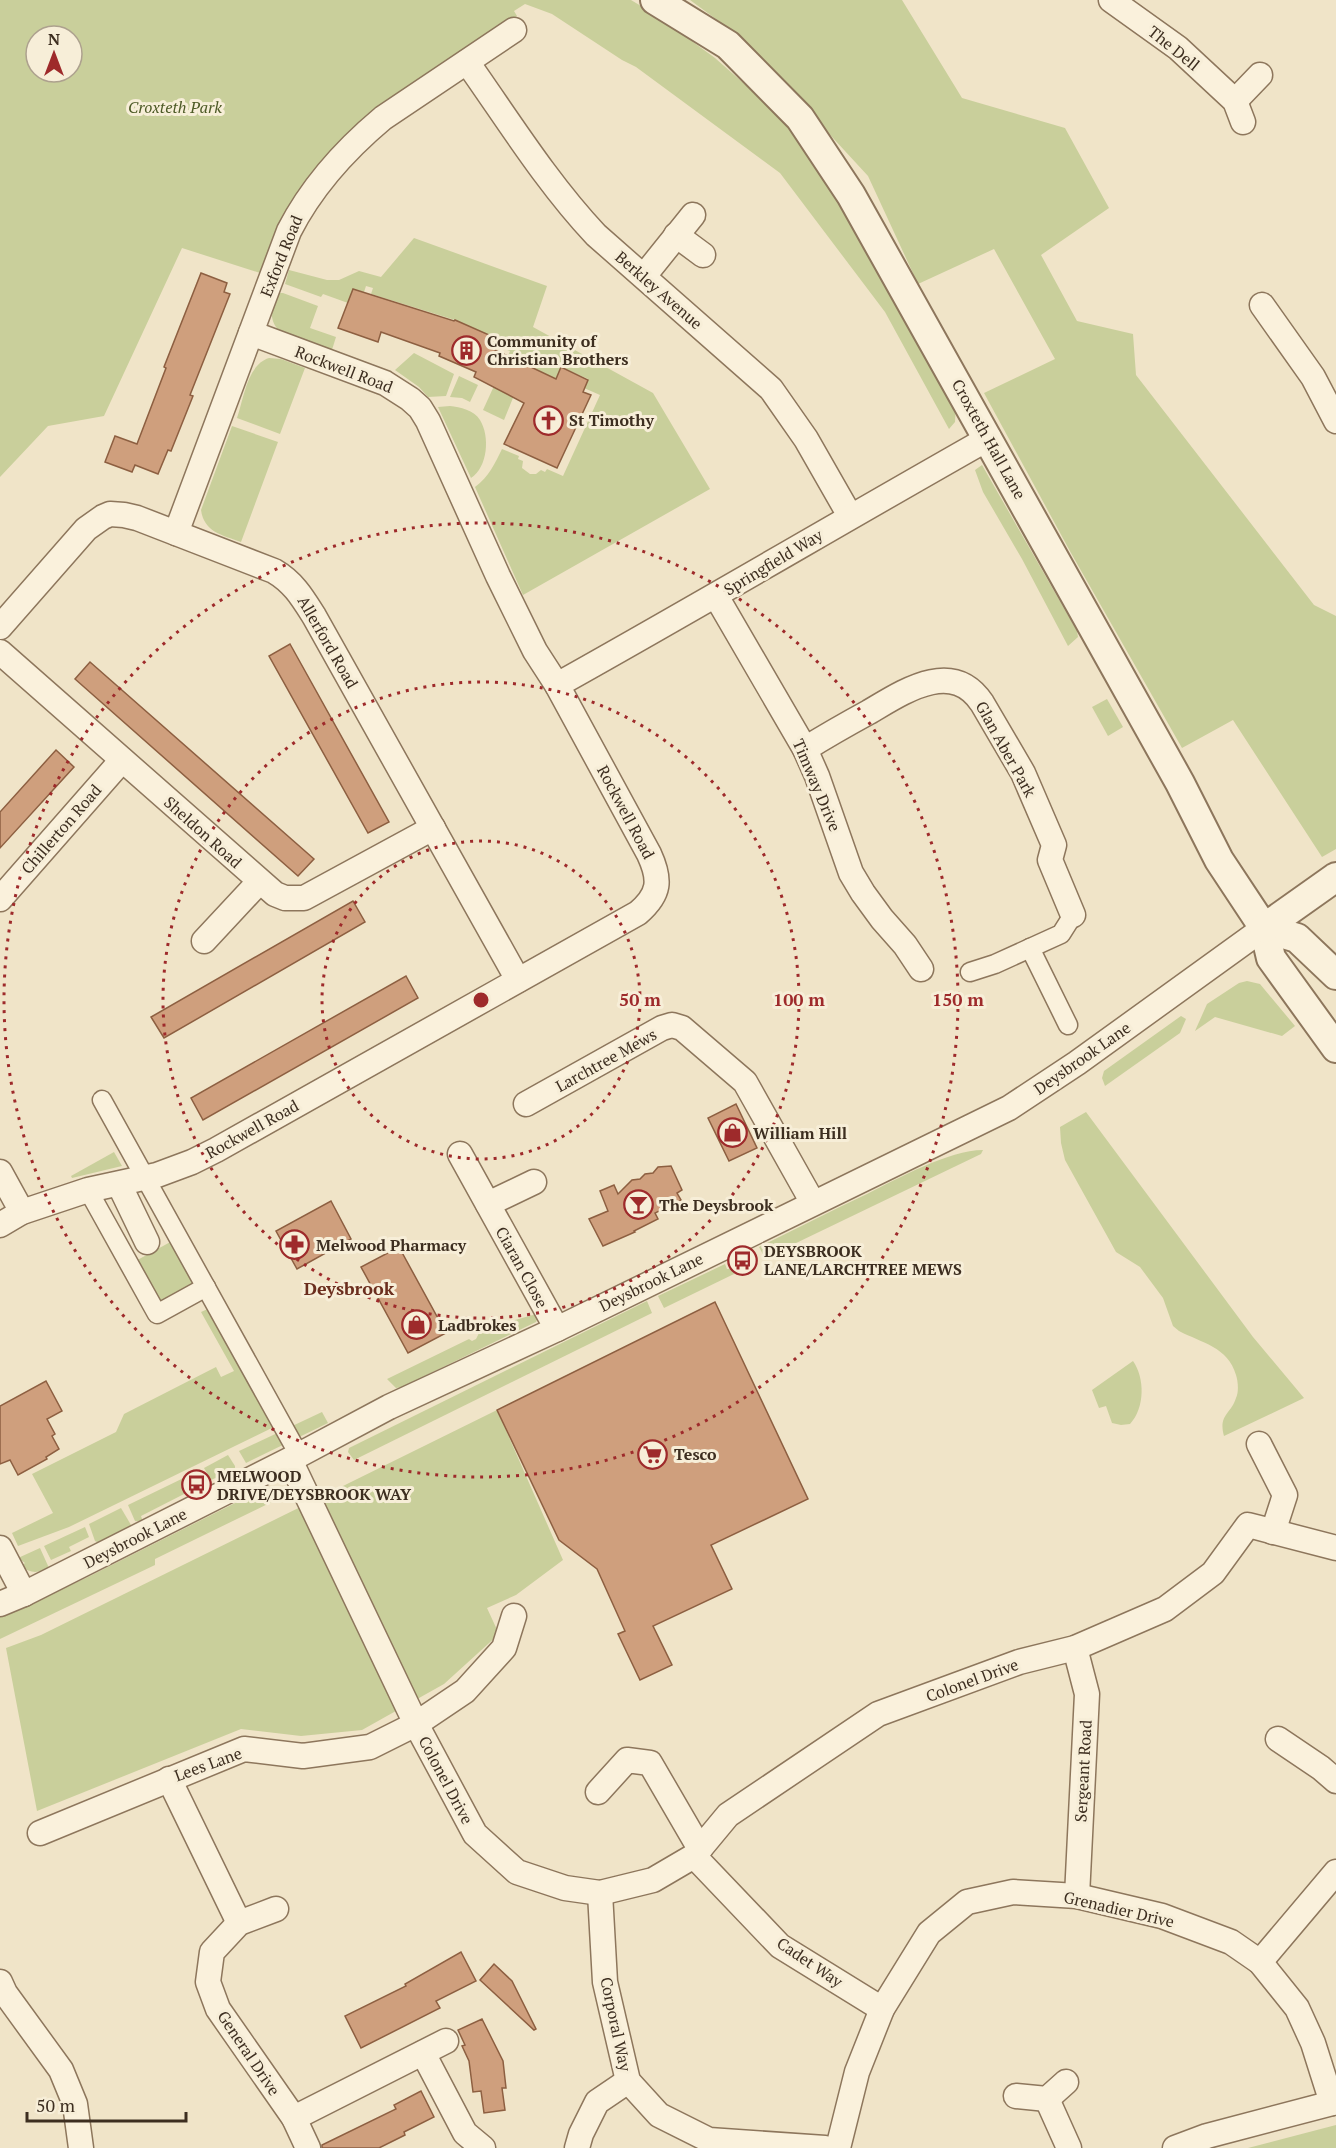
<svg xmlns="http://www.w3.org/2000/svg" width="1336" height="2148" viewBox="0 0 1336 2148" font-family="'PT Serif',serif">
	<style>
		.green { fill: #c9cf9b; fill-rule: evenodd }
		.building { fill: #cf9f7d; stroke: #8d5f41; stroke-width: 1.5 }
		.lines { fill: none; stroke-linecap: round; stroke-linejoin: round }
		.pedestrian-casing { stroke: #8d765c; stroke-width: 21 }
		.minor-casing { stroke: #8d765c; stroke-width: 27 }
		.tertiary-casing { stroke: #8d765c; stroke-width: 32 }
		.pedestrian { stroke: #faf1dc; stroke-width: 18 }
		.minor { stroke: #faf1dc; stroke-width: 24 }
		.tertiary { stroke: #faf1dc; stroke-width: 28 }
		.ring { fill: none; stroke: #9e2a2b; stroke-width: 3; stroke-dasharray: 3 6 }
		.labels { text-anchor: middle; stroke-width: 6; stroke-linejoin: round; paint-order: stroke }
		.street-label { font-size: 16px; fill: #3d2e20; stroke: #f7eed8 }
		.park-label { font-size: 16px; font-style: italic; fill: #4d5a26; stroke: #f7eed8 }
		.poi-label { font-size: 16px; font-weight: bold; fill: #3d2e20; stroke: #f7eed8; text-anchor: start }
		.neighbourhood-label { font-size: 18px; font-weight: bold; fill: #6b2e1e; stroke: #f7eed8 }
		.centre { fill: #9e2a2b; stroke: #f7eed8; stroke-width: 3 }
		.ring-label { font-size: 18px; text-anchor: middle; font-weight: bold; fill: #9e2a2b; stroke: #f7eed8; stroke-width: 6; stroke-linejoin: round; paint-order: stroke }
	</style>
	<rect width="100%" height="100%" fill="#f0e4c8"/>
	<!-- green -->
	<g class="green">
		<path d="M0 0H631L656 15 715 58 783 118 814 156 901 315 956 404 955 422 949 429 885 312 780 173 636 67 622 60 552 14 525 4 514 11 517 16 364 122 263 274 182 248 104 416 48 426 0 477ZM36 36H72V72H36Z"/>
		<polygon points="690,0 902,0 962,98 1065,128 1109,208 1041,255 1077,321 1133,334 1136,375 1314,605 1336,616 1336,849 1322,857 1233,720 1182,748 1071,553 984,393 1055,359 994,249 918,284 868,176 739,36"/>
		<path d="M414 238 547 286 533 327 653 393 710 489 523 595 475 487C489 477 495 463 502 449L519 456 518 459 523 461 522 468 530 474H536L541 470 545 472 547 469 563 476 600 395 584 388 588 379 561 367 556 379 508 356 510 351 493 345 495 338 455 320 371 294 373 288 366 286 364 292 353 289 348 303 323 294 321 297 285 284 289 270 327 280H339L359 271 381 277Z"/>
		<path d="M275 293H283L318 306 310 328 336 337 331 353C297 341 260 338 275 293Z"/>
		<polygon points="414,353 454,374 446,396 428,397 419,387 395,370"/>
		<path d="M269 358 281 359 305 368 280 434 237 418C244 398 247 365 269 358Z"/>
		<polygon points="459,376 478,385 470,402 462,398 450,397"/>
		<polygon points="494,386 517,388 504,420 483,410"/>
		<path d="M450 406C460 407 474 410 480 420 490 436 488 467 471 478L438 407Z"/>
		<path d="M232 426 278 442 241 542C222 535 204 532 201 510Z"/>
		<polygon points="982,465 1077,631 1078,637 1068,646 1022,559 983,492 975,470"/>
		<polygon points="1107,699 1123,727 1108,736 1092,707"/>
		<polygon points="1247,981 1260,984 1295,1026 1282,1036 1215,1017 1195,1031 1207,1004 1239,983"/>
		<polygon points="1181,1016 1186,1019 1180,1033 1105,1086 1102,1078 1104,1071"/>
		<path d="M1086 1112 1253 1337 1304 1398 1224 1436C1218 1415 1231 1414 1236 1398 1239 1392 1238 1381 1236 1375 1228 1347 1202 1343 1179 1331L1173 1326 1163 1298 1140 1267 1116 1252 1065 1160 1061 1143 1060 1127Z"/>
		<path d="M983 1150 981 1154 765 1258 759 1247C795 1229 831 1211 867 1194 897 1179 949 1150 983 1150Z"/>
		<polygon points="114,1152 122,1166 72,1178 71,1176"/>
		<polygon points="174,1240 201,1286 161,1309 132,1263"/>
		<polygon points="725,1264 727,1269 732,1269 734,1274 664,1308 658,1296"/>
		<polygon points="647,1301 652,1313 354,1460 348,1452 349,1448"/>
		<polygon points="212,1307 278,1425 69,1527 18,1546 12,1533 53,1513 32,1474 116,1432 124,1414 216,1367 221,1377 234,1371 201,1312"/>
		<polygon points="540,1313 536,1322 402,1387 396,1388 387,1379 469,1339 472,1341 476,1339 479,1333 494,1326"/>
		<path d="M1133 1361C1145 1378 1145 1408 1130 1424L1121 1425 1112 1423 1106 1406 1099 1408 1092 1390Z"/>
		<polygon points="497,1410 563,1560 516,1595 487,1608 499,1634 444,1684 362,1730 301,1736 241,1729 37,1811 6,1648 41,1635"/>
		<polygon points="322,1412 328,1423 246,1463 239,1451"/>
		<polygon points="228,1455 235,1466 235,1469 211,1480 204,1468"/>
		<polygon points="198,1471 201,1476 185,1484 188,1492 141,1516 143,1522 135,1521 128,1505"/>
		<polygon points="271,1490 286,1495 155,1559 155,1565 0,1639 0,1617 86,1578 259,1491"/>
		<polygon points="121,1508 131,1525 130,1528 99,1543 95,1541 89,1524"/>
		<polygon points="85,1527 89,1537 69,1547 71,1551 51,1560 44,1546"/>
		<path d="M40 1548 49 1568C38 1573 31 1574 21 1566L25 1563 18 1558Z"/>
		<polygon points="1336,2125 1336,2148 1248,2148"/>
	</g>
	<!-- building -->
	<g class="building">
		<polygon points="201,273 227,283 224,292 230,294 190,395 193,396 171,451 168,450 158,474 135,465 132,472 105,462 115,436 137,444 166,368 164,367"/>
		<polygon points="353,289 454,321 455,320 496,338 491,348 556,379 561,367 588,380 583,392 591,395 557,468 504,444 524,403 474,377 476,372 439,356 440,353 381,332 378,342 338,328"/>
		<polygon points="290,644 389,822 368,833 269,656"/>
		<polygon points="90,662 314,859 298,876 75,679"/>
		<polygon points="56,750 74,767 0,848 0,812"/>
		<polygon points="353,901 365,922 164,1038 151,1017"/>
		<polygon points="406,976 418,998 203,1120 191,1098"/>
		<polygon points="736,1104 757,1148 729,1161 708,1118"/>
		<polygon points="671,1166 682,1190 677,1193 681,1200 655,1213 658,1219 634,1231 635,1232 603,1246 589,1219 608,1211 600,1191 614,1185 618,1194 632,1180 640,1179 645,1174 653,1173 658,1167"/>
		<polygon points="331,1201 351,1239 297,1269 276,1231"/>
		<polygon points="399,1247 446,1333 408,1353 361,1267"/>
		<polygon points="715,1302 808,1499 711,1545 732,1589 653,1626 672,1665 640,1680 618,1634 625,1631 597,1569 559,1540 497,1410"/>
		<polygon points="46,1381 62,1411 47,1419 55,1434 52,1436 59,1449 46,1457 47,1459 18,1475 10,1460 0,1464 0,1406"/>
		<polygon points="461,1952 476,1981 436,2001 440,2008 361,2048 345,2016 406,1986 405,1984"/>
		<polygon points="494,1964 512,1981 536,2029 534,2030 480,1980"/>
		<polygon points="482,2019 503,2061 506,2088 502,2088 505,2110 484,2113 481,2091 473,2092 469,2061 462,2046 465,2045 458,2030"/>
		<polygon points="421,2091 434,2117 404,2132 405,2135 379,2148 322,2148 322,2145 396,2109 394,2105"/>
	</g>
	<g class="lines">
		<defs>
			<g id="pedestrian">
				<polyline points="1030,948 1068,1025"/>
				<polyline points="970,972 995,964 1061,934 1073,915"/>
				<polyline points="102,1100 299,1455"/>
				<polyline points="88,1190 157,1314 206,1287"/>
			</g>
			<g id="minor">
				<polyline points="1111,0 1178,48 1235,101 1243,122"/>
				<path d="M467 62C508 120 547 183 596 235L771 389 806 439 850 516"/>
				<polyline points="1235,101 1260,75"/>
				<polyline points="676,235 703,255"/>
				<polyline points="644,276 693,215"/>
				<polyline points="1262,305 1313,377 1336,421"/>
				<path d="M176 533 289 231C311 188 346 149 383 118L514 30"/>
				<polyline points="716,596 805,749 817,776 851,873 863,893 882,919 905,945 921,969"/>
				<path d="M0 627 86 529 103 517 110 514 124 515 137 518 274 571C293 582 302 597 314 616L518 980"/>
				<polyline points="0,652 275,894 285,898 304,898 433,828"/>
				<path d="M557 685C702 604 844 520 989 438"/>
				<path d="M805 749C826 736 847 724 869 712 903 692 952 658 982 703L1023 773 1054 845 1050 860 1073 915"/>
				<polyline points="0,899 122,760"/>
				<polyline points="204,941 259,882"/>
				<polyline points="526,1104 662,1028 672,1025 682,1028 745,1082 813,1203"/>
				<polyline points="460,1154 557,1329"/>
				<polyline points="0,1172 22,1212"/>
				<polyline points="119,1184 147,1242"/>
				<polyline points="488,1204 534,1182"/>
				<path d="M0 1225 22 1212 88 1190 157 1175 192 1162 216 1150 638 913C660 894 661 880 649 854L557 685 535 651 498 576 428 421 420 408 410 399 385 383 251 333"/>
				<polyline points="1259,1444 1285,1495 1273,1532"/>
				<polyline points="290,1460 416,1724 475,1834 517,1872 565,1888 600,1893 653,1880 694,1856 728,1815 878,1714 1019,1662 1075,1648 1165,1609 1213,1573 1248,1525 1336,1548"/>
				<polyline points="0,1548 24,1594"/>
				<polyline points="0,1604 24,1594 299,1455 389,1407 557,1329 1009,1108 1077,1063 1264,928"/>
				<polyline points="1075,1648 1087,1694 1077,1896"/>
				<polyline points="1278,1739 1321,1768 1336,1781"/>
				<polyline points="169,1779 239,1923"/>
				<polyline points="598,1792 627,1760 650,1763 700,1849"/>
				<polyline points="40,1833 244,1749 303,1756 370,1747 416,1724 465,1691 504,1648 514,1616"/>
				<polyline points="694,1856 780,1946 882,2009"/>
				<polyline points="600,1893 605,1982 628,2081 659,2115 709,2140 825,2148"/>
				<polyline points="276,1909 239,1923 212,1952 208,1982 218,2009 294,2118 308,2148"/>
				<polyline points="1260,1962 1336,1872"/>
				<polyline points="0,1982 5,1993 61,2070 75,2104 81,2148"/>
				<polyline points="423,2053 465,2133 483,2148"/>
				<polyline points="1016,2096 1047,2099 1066,2082"/>
				<polyline points="1047,2099 1069,2148"/>
				<polyline points="294,2118 446,2041"/>
				<polyline points="577,2148 581,2134 597,2102 628,2081"/>
				<polyline points="838,2148 857,2072 882,2009 929,1933 967,1902 1013,1892 1077,1896 1162,1916 1231,1942 1260,1962 1297,2008 1313,2043 1332,2103"/>
				<polyline points="1175,2148 1207,2136 1336,2102"/>
			</g>
			<g id="tertiary">
				<polyline points="655,0 728,45 800,118 851,195 1180,783 1219,860 1264,928 1271,958 1336,1048"/>
				<polyline points="1264,928 1297,938 1336,975"/>
				<polyline points="1264,928 1336,877"/>
			</g>
		</defs>
		<!-- pedestrian casing -->
		<use href="#pedestrian" class="pedestrian-casing"/>
		<!-- minor casing -->
		<use href="#minor" class="minor-casing"/>
		<!-- tertiary casing -->
		<use href="#tertiary" class="tertiary-casing"/>
		<!-- pedestrian -->
		<use href="#pedestrian" class="pedestrian"/>
		<!-- minor -->
		<use href="#minor" class="minor"/>
		<!-- tertiary -->
		<use href="#tertiary" class="tertiary"/>
	</g>
	<!-- distance rings -->
	<g class="ring">
		<circle cx="481" cy="1000" r="159"/>
		<circle cx="481" cy="1000" r="318"/>
		<circle cx="481" cy="1000" r="477"/>
	</g>
	<!-- icons -->
	<defs>
		<symbol id="building-ring" viewBox="-11 -11 22 22"><circle r="9.5" fill="#f7eed8" stroke="#9e2a2b" stroke-width="1.5"/><path d="M-4-6H4V6H1V3H-1V6H-4ZM-2.5-4.3h1.7v1.8h-1.7ZM.8-4.3h1.7v1.8H.8ZM-2.5-1h1.7V.8h-1.7ZM.8-1h1.7V.8H.8Z" fill="#9e2a2b"/></symbol>
		<symbol id="church-ring" viewBox="-11 -11 22 22"><circle r="9.5" fill="#f7eed8" stroke="#9e2a2b" stroke-width="1.5"/><path d="M-1.2-6h2.4v3.5h3.3v2.4h-3.3V6h-2.4V-.1h-3.3v-2.4h3.3Z" fill="#9e2a2b"/></symbol>
		<symbol id="shop-ring" viewBox="-11 -11 22 22"><circle r="9.5" fill="#f7eed8" stroke="#9e2a2b" stroke-width="1.5"/><path d="M-5-2.5h2.3a2.7 3.5 0 0 1 5.4 0H5L5.5 6h-11ZM-1.5-2.5h3a1.5 2.3 0 0 0-3 0Z" fill="#9e2a2b"/></symbol>
		<symbol id="bar-ring" viewBox="-11 -11 22 22"><circle r="9.5" fill="#f7eed8" stroke="#9e2a2b" stroke-width="1.5"/><path d="M-6-5H6L.8 .8V4.5H3.5V6h-7V4.5H-.8V.8Z" fill="#9e2a2b"/></symbol>
		<symbol id="pharmacy-ring" viewBox="-11 -11 22 22"><circle r="9.5" fill="#f7eed8" stroke="#9e2a2b" stroke-width="1.5"/><path d="M-2-6h4v4h4v4h-4v4h-4v-4h-4v-4h4Z" fill="#9e2a2b"/></symbol>
		<symbol id="bus-ring" viewBox="-11 -11 22 22"><circle r="9.5" fill="#f7eed8" stroke="#9e2a2b" stroke-width="1.5"/><path d="M-5-6H5V4H4V6H2V4H-2V6H-4V4H-5ZM-3.5-4V0h7V-4ZM-3.5 1.2v1.5H-2V1.2ZM2 1.2v1.5H3.5V1.2Z" fill="#9e2a2b"/></symbol>
		<symbol id="supermarket-ring" viewBox="-11 -11 22 22"><circle r="9.5" fill="#f7eed8" stroke="#9e2a2b" stroke-width="1.5"/><path d="M-6-5.5h2.5l.6 2H6L4.5 2H-2.5L-4.4-4H-6ZM-1.5 3.2a1.3 1.3 0 1 0 .1 0ZM3 3.2a1.3 1.3 0 1 0 .1 0Z" fill="#9e2a2b"/></symbol>
	</defs>
	<g fill-rule="evenodd">
		<use href="#building-ring" x="450" y="334" width="33" height="33"/>
		<use href="#church-ring" x="532" y="404" width="33" height="33"/>
		<use href="#shop-ring" x="716" y="1116" width="33" height="33"/>
		<use href="#bar-ring" x="622" y="1188" width="33" height="33"/>
		<use href="#pharmacy-ring" x="278" y="1228" width="33" height="33"/>
		<use href="#bus-ring" x="726" y="1244" width="33" height="33"/>
		<use href="#shop-ring" x="400" y="1308" width="33" height="33"/>
		<use href="#supermarket-ring" x="636" y="1438" width="33" height="33"/>
		<use href="#bus-ring" x="180" y="1468" width="33" height="33"/>
	</g>
	<g class="labels">
		<!-- street labels -->
		<g class="street-label">
			<text transform="translate(1174 48) rotate(39)" y="6">The Dell</text>
			<text transform="translate(281 256) rotate(-68)" y="6">Exford Road</text>
			<text transform="translate(659 290) rotate(41)" y="6">Berkley Avenue</text>
			<text transform="translate(344 369) rotate(21)" y="6">Rockwell Road</text>
			<text transform="translate(989 439) rotate(61)" y="6">Croxteth Hall Lane</text>
			<text transform="translate(773 562) rotate(-31)" y="6">Springfield Way</text>
			<text transform="translate(328 642) rotate(60)" y="6">Allerford Road</text>
			<text transform="translate(1006 749) rotate(61)" y="6">Glan Aber Park</text>
			<text transform="translate(817 785) rotate(67)" y="6">Timway Drive</text>
			<text transform="translate(626 812) rotate(62)" y="6">Rockwell Road</text>
			<text transform="translate(61 829) rotate(-49)" y="6">Chillerton Road</text>
			<text transform="translate(203 832) rotate(42)" y="6">Sheldon Road</text>
			<text transform="translate(1082 1058) rotate(-35)" y="6">Deysbrook Lane</text>
			<text transform="translate(606 1060) rotate(-29)" y="6">Larchtree Mews</text>
			<text transform="translate(252 1129) rotate(-29)" y="6">Rockwell Road</text>
			<text transform="translate(522 1267) rotate(61)" y="6">Ciaran Close</text>
			<text transform="translate(651 1282) rotate(-26)" y="6">Deysbrook Lane</text>
			<text transform="translate(135 1538) rotate(-27)" y="6">Deysbrook Lane</text>
			<text transform="translate(972 1680) rotate(-20)" y="6">Colonel Drive</text>
			<text transform="translate(208 1764) rotate(-20)" y="6">Lees Lane</text>
			<text transform="translate(1083 1771) rotate(-87)" y="6">Sergeant Road</text>
			<text transform="translate(446 1780) rotate(62)" y="6">Colonel Drive</text>
			<text transform="translate(1119 1909) rotate(13)" y="6">Grenadier Drive</text>
			<text transform="translate(810 1962) rotate(34)" y="6">Cadet Way</text>
			<text transform="translate(616 2024) rotate(78)" y="6">Corporal Way</text>
			<text transform="translate(249 2053) rotate(56)" y="6">General Drive</text>
		</g>
		<!-- park labels -->
		<g class="park-label">
			<text x="175" y="113">Croxteth Park</text>
		</g>
		<!-- poi labels -->
		<g class="poi-label">
			<text x="487" y="347">Community of<tspan x="487" dy="18">Christian Brothers</tspan></text>
			<text x="569" y="426">St Timothy</text>
			<text x="753" y="1139">William Hill</text>
			<text x="659" y="1211">The Deysbrook</text>
			<text x="316" y="1251">Melwood Pharmacy</text>
			<text x="764" y="1257">DEYSBROOK<tspan x="764" dy="18">LANE/LARCHTREE MEWS</tspan></text>
			<text x="438" y="1331">Ladbrokes</text>
			<text x="674" y="1460">Tesco</text>
			<text x="217" y="1482">MELWOOD<tspan x="217" dy="18">DRIVE/DEYSBROOK WAY</tspan></text>
		</g>
		<!-- neighbourhood labels -->
		<g class="neighbourhood-label">
			<text x="349" y="1295">Deysbrook</text>
		</g>
	</g>
	<circle cx="481" cy="1000" r="9" class="centre"/>
	<g class="ring-label">
		<text x="640" y="1006">50 m</text>
		<text x="799" y="1006">100 m</text>
		<text x="958" y="1006">150 m</text>
	</g>
	<!-- north arrow -->
	<g transform="translate(54 54)"><circle r="28" fill="#f7eed8" stroke="#ada18e" stroke-width="1.5"/>
	<path d="M0-4.5L10 22L0 15L-10 22Z" fill="#9e2a2b"/>
	<text y="-9" font-size="16" font-weight="bold" text-anchor="middle" fill="#3d2e20">N</text>
	</g>
	<!-- scale -->
	<path d="M27 2112v9h159v-9" fill="none" stroke="#3d2e20" stroke-width="3"/>
	<text x="36" y="2112" font-size="18" fill="#3d2e20" stroke="#f7eed8" stroke-width="4.5" paint-order="stroke">50 m</text>
</svg>
